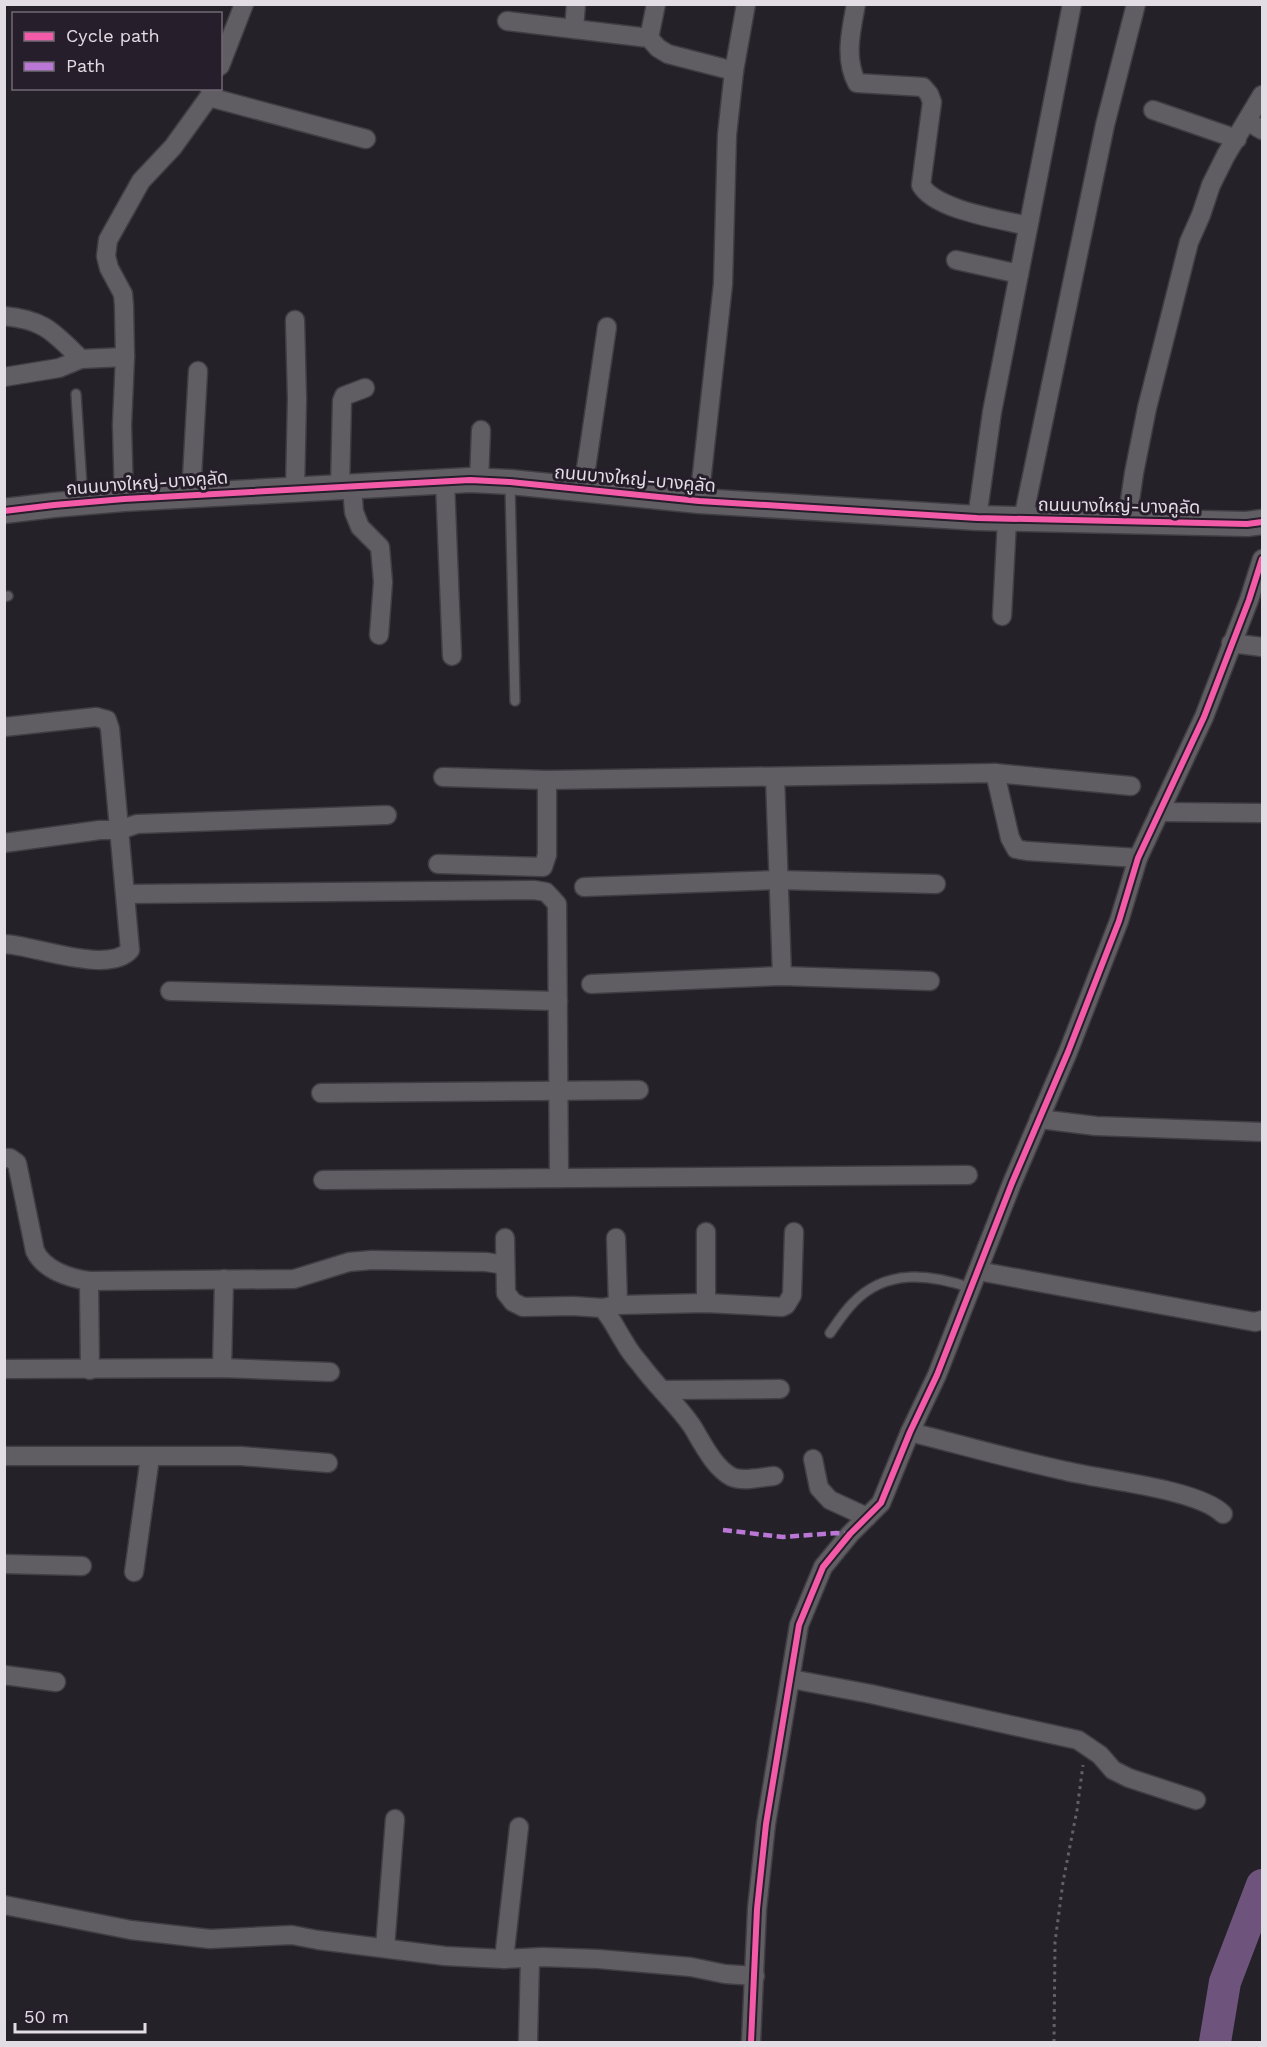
<svg xmlns="http://www.w3.org/2000/svg" width="1267" height="2047" viewBox="0 0 1267 2047" font-family="'Work Sans','Noto Sans Thai',sans-serif">
	<style>
		.lines { fill: none; stroke-linecap: round; stroke-linejoin: round }
		.river { stroke: #6e547c; stroke-width: 32 }
		.lane-casing { stroke: #403d43; stroke-width: 12 }
		.street-casing { stroke: #403d43; stroke-width: 21 }
		.secondary-casing { stroke: #403d43; stroke-width: 27 }
		.path { stroke: #646166; stroke-width: 3; stroke-dasharray: 3 4.5; stroke-linecap: butt }
		.lane { stroke: #615e63; stroke-width: 9 }
		.street { stroke: #615e63; stroke-width: 18 }
		.secondary { stroke: #615e63; stroke-width: 24 }
		.quiet { stroke: #ba77d6; stroke-width: 4.5; stroke-dasharray: 9 4.5; stroke-linecap: butt }
		.cycleway-casing { stroke: #261e2b; stroke-width: 10 }
		.cycleway { stroke: #f35aa7; stroke-width: 6 }
		.labels { text-anchor: middle; stroke-width: 6; stroke-linejoin: round; paint-order: stroke }
		.street-label { font-size: 18px; fill: #e2dce5; stroke: #261e2b }
	</style>
	<rect width="100%" height="100%" fill="#252128"/>
	<g class="lines">
		<!-- river -->
		<polyline class="river" points="1215,2042 1225,1982 1262,1885"/>
		<defs>
			<g id="lane">
				<polyline points="76,394 83,502"/>
				<polyline points="510,484 515,701"/>
				<polyline points="4,597 8,596"/>
				<path d="M830 1333C837 1323 844 1312 853 1303 886 1268 931 1274 971 1288"/>
			</g>
			<g id="street">
				<path d="M856 4C851 30 844 59 857 83L923 87 929 94 932 102 921 185C935 210 1000 219 1028 226"/>
				<polyline points="507,21 649,38 658,48 668,54 734,71"/>
				<polyline points="574,29 576,4"/>
				<polyline points="649,38 656,4"/>
				<polyline points="220,66 244,4"/>
				<polyline points="209,97 366,139"/>
				<polyline points="1153,110 1237,139"/>
				<polyline points="1247,121 1262,130"/>
				<polyline points="956,260 1019,274"/>
				<path d="M4 316C45 320 53 332 81 359"/>
				<polyline points="4,377 59,368 81,359 125,357"/>
				<polyline points="479,481 481,430"/>
				<polyline points="445,482 452,656"/>
				<polyline points="340,487 342,401 344,396 365,388"/>
				<polyline points="352,487 354,512 360,527 380,547 383,582 379,635"/>
				<polyline points="583,489 607,327"/>
				<polyline points="295,490 297,399 295,320"/>
				<polyline points="191,495 198,371"/>
				<polyline points="124,499 122,425 125,357 124,306 123,294 109,268 106,256 108,240 141,181 173,147 209,97 212,88"/>
				<polyline points="699,501 723,284 727,135 734,71 746,4"/>
				<polyline points="977,518 992,412 1072,4"/>
				<polyline points="1023,519 1105,125 1136,4"/>
				<polyline points="1127,521 1134,473 1147,408 1189,242 1201,215 1211,185 1226,155 1262,95"/>
				<polyline points="1002,616 1007,520"/>
				<polyline points="1231,643 1262,647"/>
				<path d="M4 727 96 717 107 720 110 729 130 950C109 975 33 945 4 944"/>
				<polyline points="995,773 1131,786"/>
				<polyline points="443,777 547,780 995,773 1010,838 1016,849 1027,851 1138,858"/>
				<polyline points="775,777 782,976"/>
				<polyline points="1159,812 1262,813"/>
				<polyline points="4,843 100,830 120,830 137,824 387,815"/>
				<polyline points="438,864 543,867 547,855 547,780"/>
				<polyline points="584,887 779,880 936,884"/>
				<polyline points="126,894 534,890 546,892 557,904 559,1178"/>
				<polyline points="591,984 782,976 930,981"/>
				<polyline points="170,991 558,1001"/>
				<polyline points="321,1093 639,1090"/>
				<polyline points="1039,1119 1096,1126 1262,1132"/>
				<path d="M4 1158H10L17 1163 35 1251C44 1270 69 1278 89 1281L294 1279 349 1262 372 1260 486 1262 505 1265"/>
				<polyline points="323,1180 968,1175"/>
				<path d="M505 1238 506 1293 513 1302 523 1307 573 1306 602 1308C612 1318 617 1331 625 1343 629 1351 635 1358 641 1365 657 1387 677 1404 692 1426 702 1442 714 1468 732 1477 744 1482 761 1477 774 1476"/>
				<polyline points="616,1238 618,1305"/>
				<polyline points="978,1271 1255,1322 1262,1320"/>
				<polyline points="89,1281 90,1370"/>
				<polyline points="706,1303 706,1232"/>
				<polyline points="602,1308 618,1305 706,1303 782,1307 786,1305 792,1295 794,1232"/>
				<polyline points="222,1368 224,1279"/>
				<polyline points="4,1369 222,1368 330,1372"/>
				<polyline points="662,1390 780,1389"/>
				<path d="M910 1432C962 1445 1014 1460 1066 1471 1103 1480 1198 1489 1223 1514"/>
				<polyline points="4,1456 241,1456 328,1463"/>
				<polyline points="813,1459 819,1488 830,1500 867,1517"/>
				<polyline points="4,1564 82,1566"/>
				<polyline points="134,1572 150,1457"/>
				<polyline points="4,1675 56,1682"/>
				<polyline points="791,1679 871,1694 1078,1740 1100,1755 1113,1770 1129,1778 1196,1800"/>
				<polyline points="4,1905 131,1930 210,1939 292,1935 318,1940 445,1956 504,1959 542,1957 598,1959 691,1967 725,1974 755,1976"/>
				<polyline points="385,1948 395,1819"/>
				<polyline points="504,1959 519,1827"/>
				<polyline points="528,2042 530,1959"/>
				<polyline points="751,2042 757,1909 766,1824 799,1625 823,1567 850,1534 881,1503 910,1432 937,1375 1012,1183 1068,1052 1119,921 1138,858 1204,717 1249,600 1262,559"/>
			</g>
			<polyline id="secondary" points="4,511 54,505 124,499 470,480 510,482 699,501 977,518 1247,524 1262,522"/>
		</defs>
		<!-- lane casing -->
		<use href="#lane" class="lane-casing"/>
		<!-- street casing -->
		<use href="#street" class="street-casing"/>
		<!-- secondary casing -->
		<use href="#secondary" class="secondary-casing"/>
		<!-- path -->
		<polyline class="path" points="1054,2042 1055,1942 1063,1882 1077,1810 1083,1765"/>
		<!-- lane -->
		<use href="#lane" class="lane"/>
		<!-- street -->
		<use href="#street" class="street"/>
		<!-- secondary -->
		<use href="#secondary" class="secondary"/>
		<!-- quiet -->
		<polyline class="quiet" points="723,1530 783,1537 836,1533 850,1534"/>
		<defs>
			<g id="cycleway">
				<polyline points="4,511 54,505 124,499 470,480 510,482 699,501 977,518 1247,524 1262,522"/>
				<polyline points="751,2042 757,1909 766,1824 799,1625 823,1567 850,1534 881,1503 910,1432 937,1375 1012,1183 1068,1052 1119,921 1138,858 1204,717 1249,600 1262,559"/>
			</g>
		</defs>
		<!-- cycleway casing -->
		<use href="#cycleway" class="cycleway-casing"/>
		<!-- cycleway -->
		<use href="#cycleway" class="cycleway"/>
	</g>
	<g class="labels">
		<!-- street labels -->
		<g class="street-label">
			<text transform="translate(635 479) rotate(5)" y="6">ถนนบางใหญ่-บางคูลัด</text>
			<text transform="translate(147 483) rotate(-4)" y="6">ถนนบางใหญ่-บางคูลัด</text>
			<text transform="translate(1119 506) rotate(1)" y="6">ถนนบางใหญ่-บางคูลัด</text>
		</g>
	</g>
	<!-- border -->
	<rect width="1267" height="2047" fill="none" stroke="#e2dce5" stroke-width="12"/>
	<!-- legend -->
	<rect x="12" y="12" width="210" height="78" fill="#261e2b" stroke="#716a75" stroke-width="1.5"/>
	<rect x="24" y="32" width="30" height="9" fill="#f35aa7" stroke="#716a75" stroke-width="1.5"/>
	<text x="66" y="42" font-size="18" fill="#e2dce5">Cycle path</text>
	<rect x="24" y="62" width="30" height="9" fill="#ba77d6" stroke="#716a75" stroke-width="1.5"/>
	<text x="66" y="72" font-size="18" fill="#e2dce5">Path</text>
	<!-- scale -->
	<path d="M15 2023v9h130v-9" fill="none" stroke="#e2dce5" stroke-width="3"/>
	<text x="24" y="2023" font-size="18" fill="#e2dce5" stroke="#261e2b" stroke-width="4.5" paint-order="stroke">50 m</text>
</svg>
